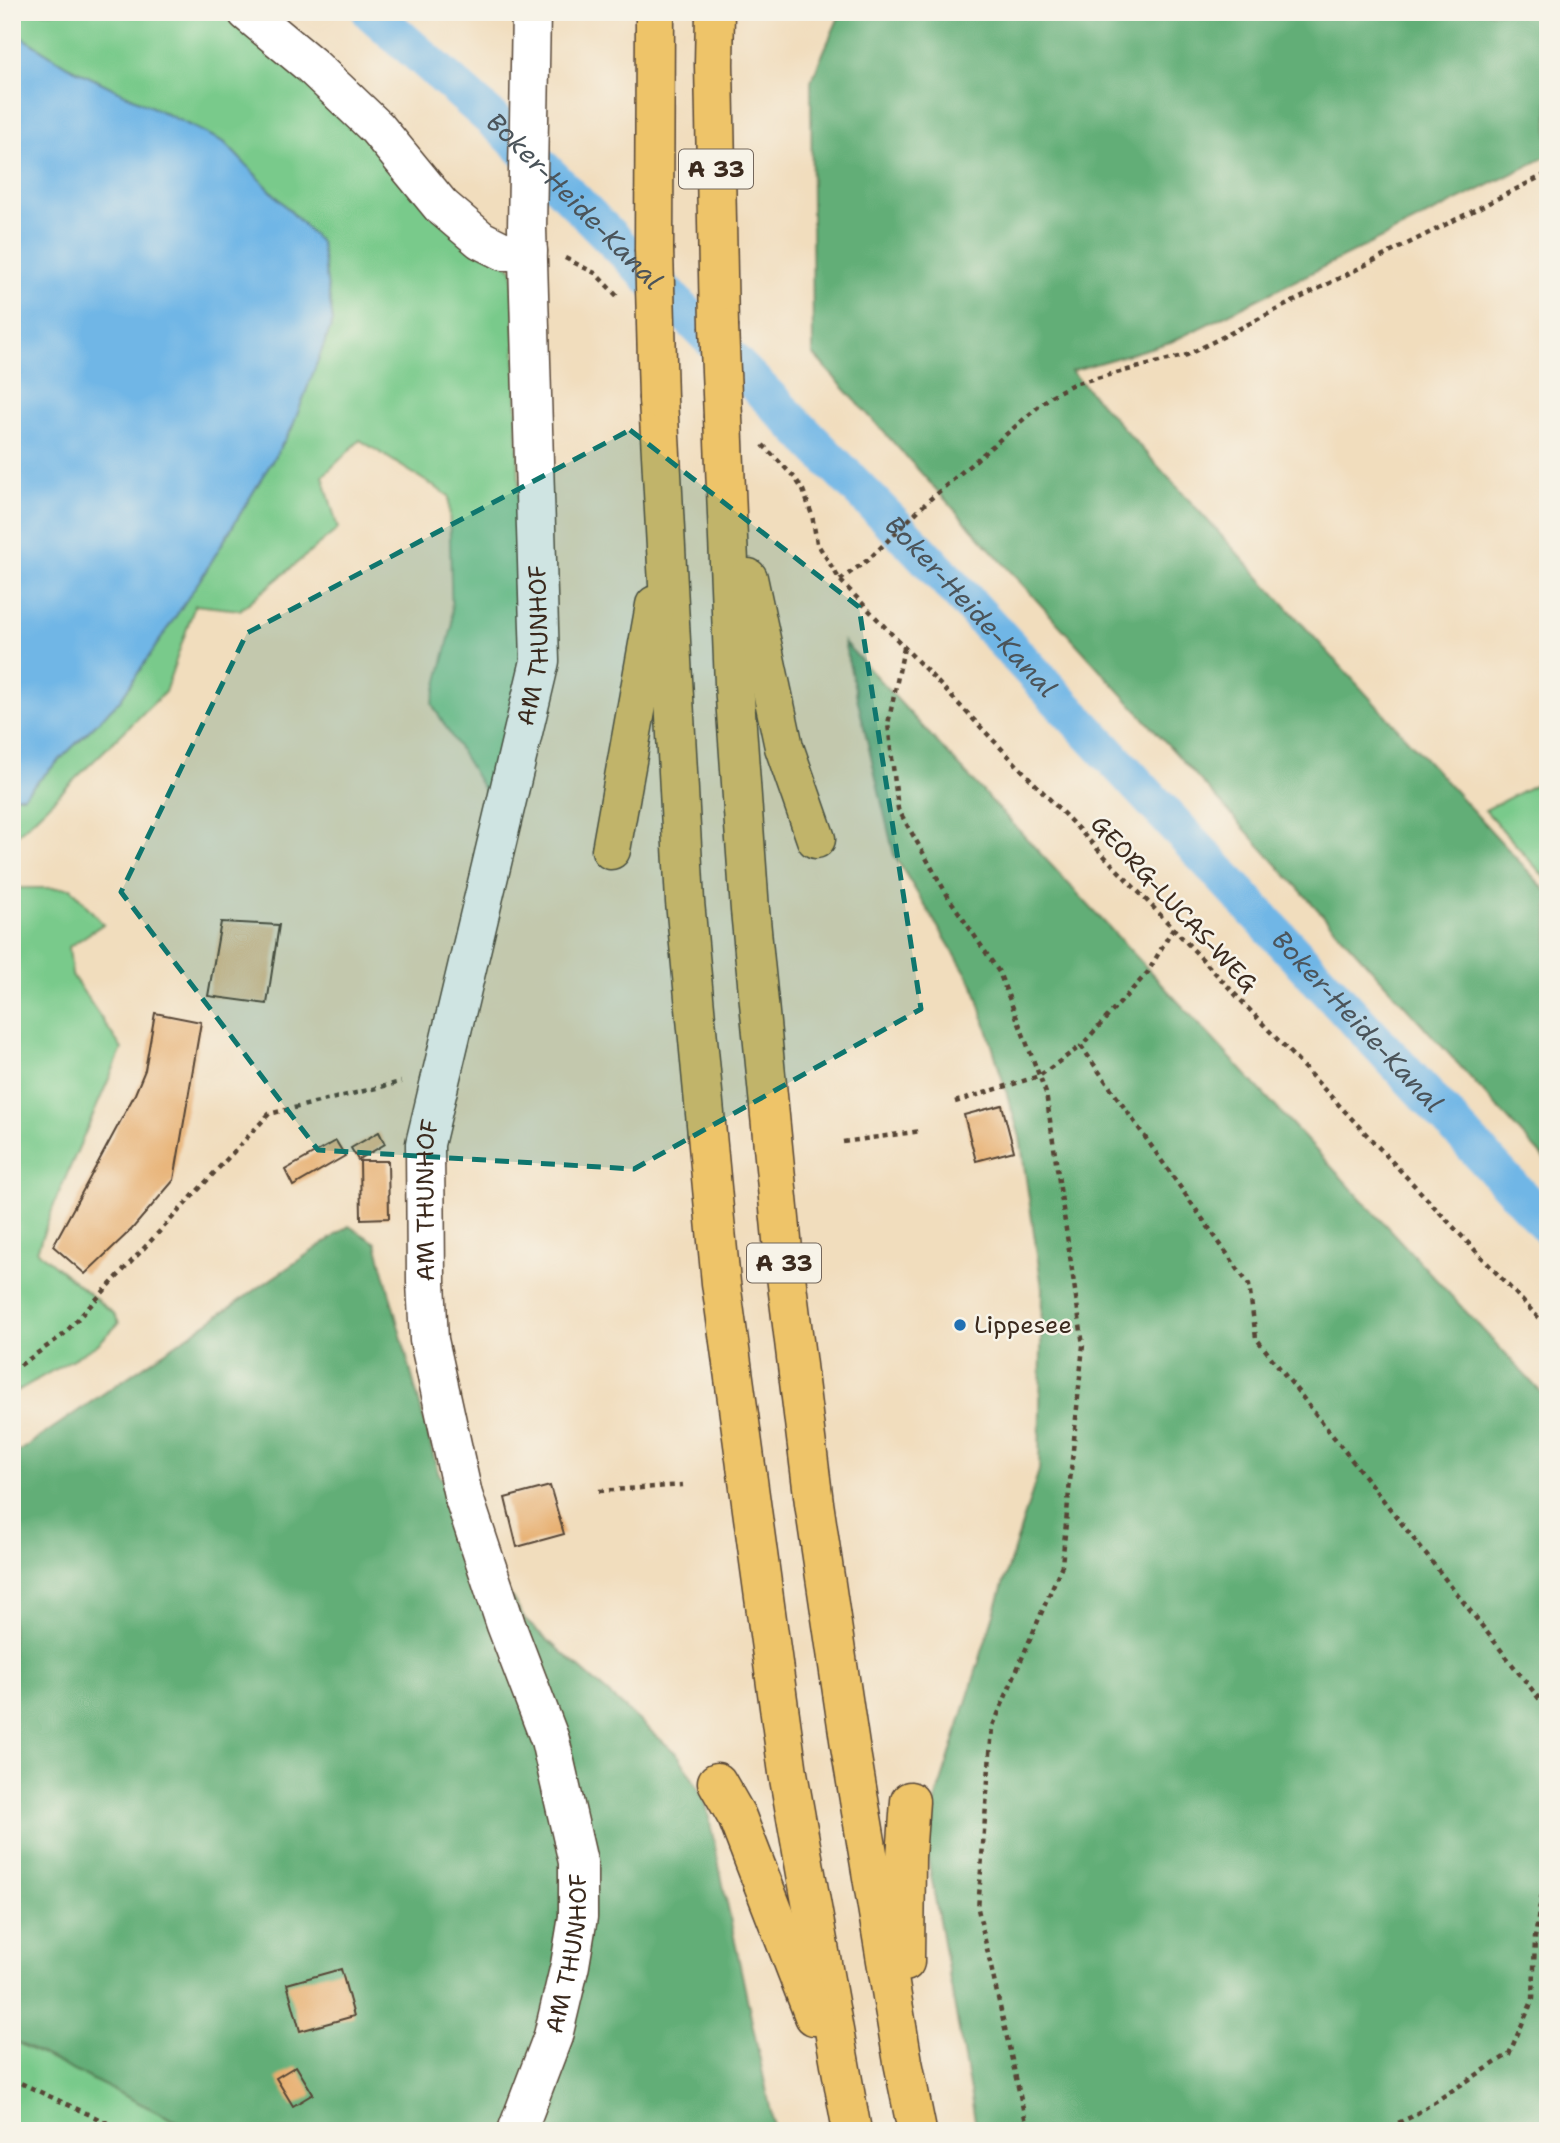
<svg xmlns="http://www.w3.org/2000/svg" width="1560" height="2143" viewBox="0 0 1560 2143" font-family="'Shantell Sans',sans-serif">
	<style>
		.green { fill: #79ca8b; stroke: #5a7a54; stroke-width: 2 }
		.forest { fill: #62ae77; stroke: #4e6c4a; stroke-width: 2 }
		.water { fill: #6fb6e6; stroke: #557082; stroke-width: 2 }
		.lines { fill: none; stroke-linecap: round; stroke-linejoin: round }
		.canal { stroke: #6fb6e6; stroke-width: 38 }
		.building { fill: #e7af6f }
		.minor-casing { stroke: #564536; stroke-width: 41 }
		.highway-casing { stroke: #564536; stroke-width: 41 }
		.path { stroke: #564536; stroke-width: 4.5; stroke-dasharray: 5 5; stroke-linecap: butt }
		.minor { stroke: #fff; stroke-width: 38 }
		.highway { stroke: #eec469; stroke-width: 38 }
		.highway-bridge-casing { stroke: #564536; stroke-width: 41; stroke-linecap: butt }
		.highway-bridge { stroke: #eec469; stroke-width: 38 }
		.marked { fill: #0f766e; fill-opacity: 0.2; stroke: #0f766e; stroke-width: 5; stroke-dasharray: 14 9; stroke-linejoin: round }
		.poi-dot { fill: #1f6fb2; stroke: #f7f3e8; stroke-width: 2.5 }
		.labels { text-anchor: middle; stroke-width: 5; stroke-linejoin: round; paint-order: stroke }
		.shield { fill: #f7f3e8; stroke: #73665b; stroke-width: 2 }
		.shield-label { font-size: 23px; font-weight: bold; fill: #3b2a1e }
		.street-label { font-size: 24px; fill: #3b2a1e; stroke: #f7f3e8 }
		.poi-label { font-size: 24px; fill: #3b2a1e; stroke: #f7f3e8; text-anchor: start }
		.water-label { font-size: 26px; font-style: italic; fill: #4b545a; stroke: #f7f3e8 }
	</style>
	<rect width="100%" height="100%" fill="#f7f3e8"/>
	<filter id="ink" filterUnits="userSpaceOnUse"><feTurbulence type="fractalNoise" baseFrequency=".0143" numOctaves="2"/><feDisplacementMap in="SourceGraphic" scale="14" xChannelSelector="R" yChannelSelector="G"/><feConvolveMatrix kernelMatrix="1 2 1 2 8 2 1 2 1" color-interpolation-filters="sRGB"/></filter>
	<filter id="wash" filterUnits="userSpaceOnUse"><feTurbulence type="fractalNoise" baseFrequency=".00686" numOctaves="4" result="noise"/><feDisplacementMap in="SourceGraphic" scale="28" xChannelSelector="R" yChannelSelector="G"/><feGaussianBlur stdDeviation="1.57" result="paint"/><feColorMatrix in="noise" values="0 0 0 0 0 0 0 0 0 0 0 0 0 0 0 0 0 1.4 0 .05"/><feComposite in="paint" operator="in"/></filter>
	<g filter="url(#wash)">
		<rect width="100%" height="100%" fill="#f1ddbd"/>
		<!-- green -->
		<g class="green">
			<polygon points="12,12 231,12 513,270 524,657 493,805 432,704 452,627 449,496 360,440 323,476 338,529 240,610 195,605 165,692 12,840 12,796 23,796 120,700 205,572 292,428 321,243 224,142 67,66 12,31"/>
			<polygon points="1548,778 1548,881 1485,810"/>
			<polygon points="12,888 71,888 103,924 69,947 72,975 122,1049 57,1197 37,1251 115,1315 119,1323 97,1345 12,1394"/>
			<polygon points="12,2040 196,2131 12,2131"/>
		</g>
		<!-- forest -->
		<g class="forest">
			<polygon points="841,12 1548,12 1548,156 1171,342 1071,371 1548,893 1548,1163 813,354 811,81"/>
			<polygon points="844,642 1548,1400 1548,2125 1541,2126 1540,2131 977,2131 924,1837 1039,1470 1042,1288 1020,1137 974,986 894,855"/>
			<polygon points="349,1226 376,1243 438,1472 525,1620 678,1755 705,1799 775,2131 196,2131 12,2040 12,1456"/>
		</g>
		<!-- water -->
		<polygon class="water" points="12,31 67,66 224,142 321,243 333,321 292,428 205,572 120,700 23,796 12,796"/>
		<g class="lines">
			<!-- canal -->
			<path class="canal" id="s1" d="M371 12 509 134 920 551 1548 1226"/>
		</g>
		<g id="blocks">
			<!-- building -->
			<g class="building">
				<polygon points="221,922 279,925 267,1004 208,996"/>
				<polygon points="155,1013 201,1022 174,1180 132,1229 85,1274 53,1246 135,1094 145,1070"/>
				<polygon points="1002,1105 1014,1151 976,1161 964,1115"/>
				<polygon points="379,1132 385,1144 358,1160 351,1148"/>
				<polygon points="336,1141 345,1156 293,1186 285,1170"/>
				<polygon points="360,1161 388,1161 389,1218 361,1219"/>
				<polygon points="550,1486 564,1534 517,1547 505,1498"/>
				<polygon points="341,1969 354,2016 300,2031 287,1984"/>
				<polygon points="296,2066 313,2094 293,2106 276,2078"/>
			</g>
		</g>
	</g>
	<g filter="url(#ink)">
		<use href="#blocks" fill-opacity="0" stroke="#564536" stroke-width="2"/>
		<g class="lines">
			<defs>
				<g id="minor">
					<polyline points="247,12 312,66 377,128 441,206 481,240 503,251 528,251"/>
					<path id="s2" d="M517 2131 553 2036 570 1965 578 1917V1862L550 1740 506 1625 463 1495 429 1340 426 1282 425 1144 540 661 527 228 531 12"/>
				</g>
				<g id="highway">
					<polyline points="715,12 714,64 719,326"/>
					<polyline points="654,249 655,12"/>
					<polyline points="658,399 685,902 721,1283 788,1773 852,2131"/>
					<polyline points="723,417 734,684 750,910 784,1260 814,1503 850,1746 903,2062 917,2131"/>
					<polyline points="748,578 784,747 816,839"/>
					<polyline points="611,850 655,605"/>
					<polyline points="717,1782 737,1817 814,2016"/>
					<polyline points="905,1962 906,1857 910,1801"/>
				</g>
			</defs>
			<!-- minor casing -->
			<use href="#minor" class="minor-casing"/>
			<!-- highway casing -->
			<use href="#highway" class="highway-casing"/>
			<!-- path -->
			<g class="path">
				<polyline points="565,258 595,273 617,296"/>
				<polyline points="763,445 795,478 803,490 812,515 817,543 840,580 1173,928 1548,1328"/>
				<polyline points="840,580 869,559 928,501 1051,396 1073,384 1187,355 1548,173"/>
				<polyline points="904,648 888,724 898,809 949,898 999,972 1046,1093 1083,1345 1062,1565 992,1728 978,1909 1028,2131"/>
				<polyline points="1173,928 1148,972 1081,1046 1249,1285 1256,1338 1548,1710"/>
				<polyline points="955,1102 1039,1076 1081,1046"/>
				<polyline points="843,1142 921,1131"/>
				<polyline points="12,1371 63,1335 269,1114 401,1082"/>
				<polyline points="599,1491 683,1485"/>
				<polyline points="12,2079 125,2131"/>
				<polyline points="1380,2131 1411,2117 1509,2054 1533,1999 1535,1938 1548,1855"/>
			</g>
			<!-- minor -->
			<use href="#minor" class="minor"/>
			<!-- highway -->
			<use href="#highway" class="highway"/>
			<defs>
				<g id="highway-bridge">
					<polyline points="654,249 658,399"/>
					<polyline points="719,326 723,417"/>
				</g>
			</defs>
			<!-- highway-bridge casing -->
			<use href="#highway-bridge" class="highway-bridge-casing"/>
			<!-- highway-bridge -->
			<use href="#highway-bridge" class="highway-bridge"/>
		</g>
	</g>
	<!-- marked area -->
	<path class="marked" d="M630 430 859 607 921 1009 634 1169 318 1150 121 892 247 633Z"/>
	<!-- markers -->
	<circle class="poi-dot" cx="960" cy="1325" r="7"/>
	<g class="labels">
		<!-- shield labels -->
		<g class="shield">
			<rect x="679" y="149.5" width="74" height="39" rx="5"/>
			<rect x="747" y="1243.5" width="74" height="39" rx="5"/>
		</g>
		<g class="shield-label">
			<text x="716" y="177">A 33</text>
			<text x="784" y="1271">A 33</text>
		</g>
		<!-- street labels -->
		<g class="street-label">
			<text dy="8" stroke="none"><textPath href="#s2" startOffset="1530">AM THUNHOF</textPath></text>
			<text transform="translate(1174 904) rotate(47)" y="8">GEORG-LUCAS-WEG</text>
			<text dy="8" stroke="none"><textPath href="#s2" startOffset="962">AM THUNHOF</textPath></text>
			<text dy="8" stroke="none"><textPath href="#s2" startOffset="186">AM THUNHOF</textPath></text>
		</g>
		<!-- poi labels -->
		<g class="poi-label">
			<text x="974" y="1333">Lippesee</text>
		</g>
		<!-- water labels -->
		<g class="water-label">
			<text dy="9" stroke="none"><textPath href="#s1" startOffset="278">Boker-Heide-Kanal</textPath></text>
			<text dy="9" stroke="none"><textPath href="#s1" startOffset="845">Boker-Heide-Kanal</textPath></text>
			<text dy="9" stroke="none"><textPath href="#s1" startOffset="1412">Boker-Heide-Kanal</textPath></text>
		</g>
	</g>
	<!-- margin -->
	<rect width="1560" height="2143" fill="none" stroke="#f7f3e8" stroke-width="42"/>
</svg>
